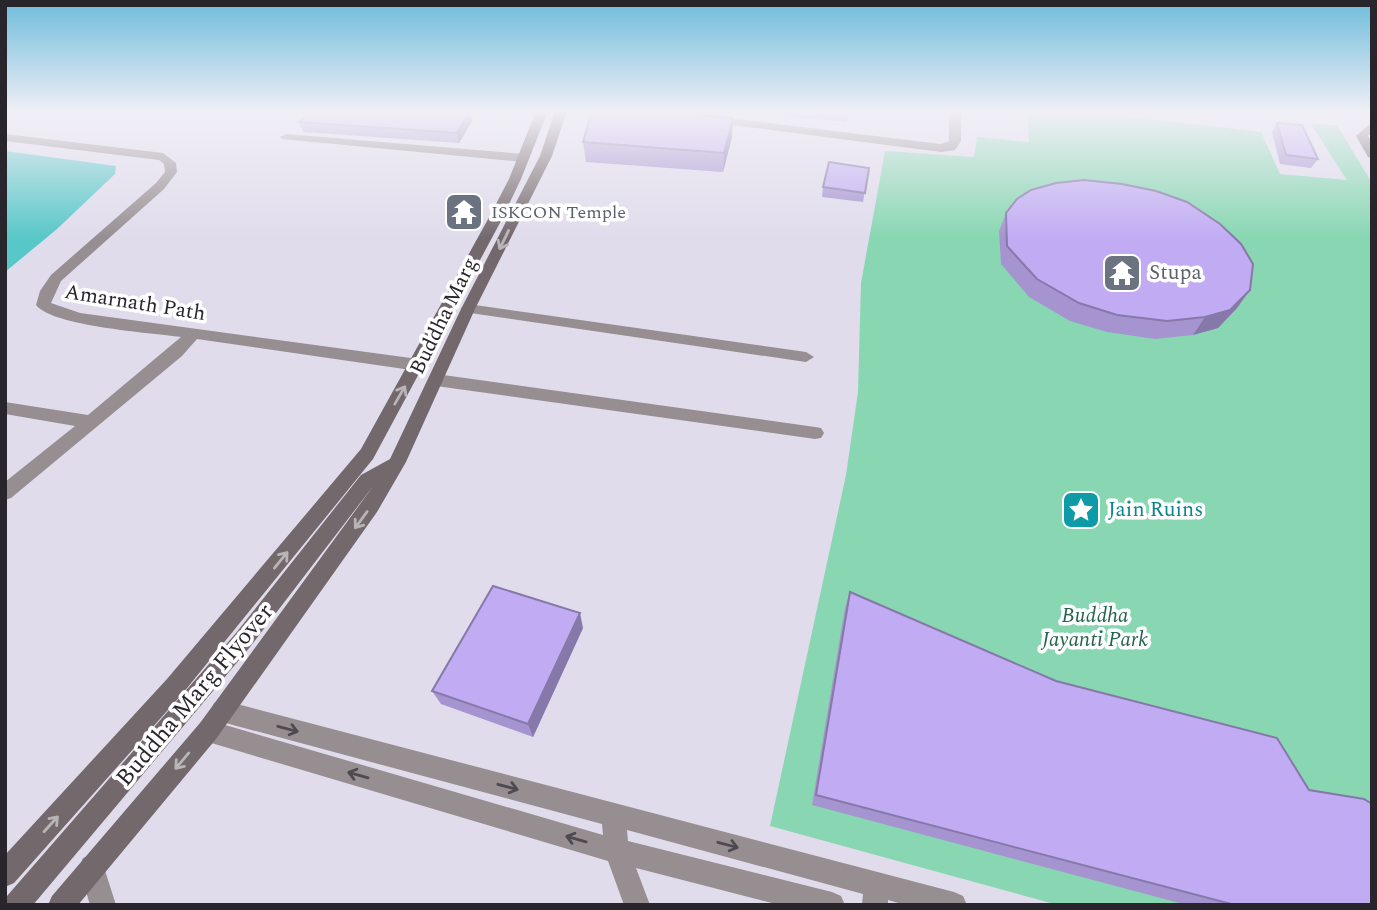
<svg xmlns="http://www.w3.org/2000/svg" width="1377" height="910" font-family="Spectral,serif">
	<rect width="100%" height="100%" fill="#e0dcec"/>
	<path fill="#88d7b2" d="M1028,111H1078L1261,132L1280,174L1347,180L1311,124L1337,125L1372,183V905H1058L770,826L846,475L858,392L861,283L885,151L974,157L977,137L1029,142Z"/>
	<path fill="#58c7c8" d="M5,151L116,166L115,174L57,229L5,272Z"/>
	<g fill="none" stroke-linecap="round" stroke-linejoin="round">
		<g fill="#968e91" fill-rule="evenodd">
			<path d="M949,111H961V141L955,150L941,152L710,122L704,119L710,116L941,144L949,141Z"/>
			<path d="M5,134L163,153L176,163L177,172L164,189L61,281L51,303L80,313L418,359L426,365L418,371L197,339L182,356L11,498L5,500V482L75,426L5,414V402L88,415L181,337C151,333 52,326 36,305L40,291L51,275L156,183L165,172L164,164L159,160L5,141Z"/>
			<path d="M286,134L524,154L530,158L524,162L282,139L280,137Z"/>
			<path d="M468,304L806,352L814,357L806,362L463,312L461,309L463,306Z"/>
			<path d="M436,374L815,427L821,428L824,433L821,438L815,439L436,386L428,380Z"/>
			<path d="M222,700L954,892L963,896L967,905H905L888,900V905H862L863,894L627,830L628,841L832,892L841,896L845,905H780L636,868L650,905H624L608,861L208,742L200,739L197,731L200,723L208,720L603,835L602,824L222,722L214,719L211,711L214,703Z"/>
			<path d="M92,854L101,858L116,905H90L79,867L83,858Z"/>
		</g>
		<g fill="#73686b" fill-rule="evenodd">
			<path d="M536,111H548L521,179L501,221L373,459L183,693L14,883L5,887V855L167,679L361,449L487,221L509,179Z"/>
			<path d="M555,111H567L552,156L475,309L406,462L377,512L216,739L78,905H48L52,896L200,723L374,485L250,647L33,905H5L7,896L236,633L361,475L390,459L461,309L540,156Z"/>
			<path d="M1372,122V132L1368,136L1372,143V158L1368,157L1356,136Z"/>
		</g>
	</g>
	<g fill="#a694d1">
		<path d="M470,111L472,121L459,143L303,132L299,122Z"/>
		<path d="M785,111H849L847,122L784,116Z"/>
		<path d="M733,118L732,137L723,172L586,162L583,142Z"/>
		<path d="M1277,123L1318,159L1311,168L1280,164L1272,132Z"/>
		<path d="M869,168L863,202L822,197L823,187Z"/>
		<path d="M1006,213L1237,308L1218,328L1193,335L1155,339L1107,332L1070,321L1029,297L1001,264L999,231Z"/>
		<path d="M850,592L1309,790L1372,905H1187L812,805L845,608Z"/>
		<path d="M583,628L533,737L441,704L432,691Z"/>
	</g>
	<g fill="#8778aa">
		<path d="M470,111L472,121L459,143L457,133Z"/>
		<path d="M733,118L732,137L723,172L724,153Z"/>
		<path d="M1250,290L1237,308L1218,328L1193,335L1205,317Z"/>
		<path d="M580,613L583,628L533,737L528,724Z"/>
	</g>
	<g fill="#c1acf3" stroke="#8778aa" stroke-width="2">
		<path d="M312,111H470L457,133L299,122Z"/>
		<path d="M592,111H649L733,118L724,153L583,142Z"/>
		<path d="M1277,123L1302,125L1318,159L1286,155Z"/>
		<path d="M829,162L869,168L865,193L823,187Z"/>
		<path d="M1084,180L1122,184L1156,191L1187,202L1220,224L1241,244L1253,264L1250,290L1230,310L1205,317L1167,321L1117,315L1079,303L1037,279L1007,246L1006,213L1017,199L1031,190L1056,183Z"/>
		<path d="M493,586L580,613L528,724L432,691Z"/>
		<path d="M850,592L1056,681L1277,738L1309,790L1364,799L1372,804V905H1235L816,795Z"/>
	</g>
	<defs><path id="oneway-shaft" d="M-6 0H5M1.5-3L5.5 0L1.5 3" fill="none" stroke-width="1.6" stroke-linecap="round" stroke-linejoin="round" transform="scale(1.75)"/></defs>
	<g stroke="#b9b4b5">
		<use href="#oneway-shaft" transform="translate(504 240) rotate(116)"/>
		<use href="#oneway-shaft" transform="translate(400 395) rotate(-60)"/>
		<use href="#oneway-shaft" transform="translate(361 520) rotate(126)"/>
		<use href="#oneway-shaft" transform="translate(281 560) rotate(-51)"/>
		<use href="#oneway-shaft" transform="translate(182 761) rotate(130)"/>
		<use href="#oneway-shaft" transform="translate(51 824) rotate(-48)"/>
	</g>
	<g stroke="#4e4a4f">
		<use href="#oneway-shaft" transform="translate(288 729) rotate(15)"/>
		<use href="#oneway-shaft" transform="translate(358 775) rotate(-164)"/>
		<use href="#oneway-shaft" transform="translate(508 787) rotate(15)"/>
		<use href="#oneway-shaft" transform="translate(576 839) rotate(-164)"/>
		<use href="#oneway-shaft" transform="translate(728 845) rotate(15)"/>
	</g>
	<linearGradient id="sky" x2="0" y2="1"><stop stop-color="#6ebcdb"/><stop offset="0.47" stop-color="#f1eff6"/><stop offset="1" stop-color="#f1eff6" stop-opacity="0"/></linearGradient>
	<rect width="1377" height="238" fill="url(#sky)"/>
	<defs>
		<symbol id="temple-square" viewBox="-11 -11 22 22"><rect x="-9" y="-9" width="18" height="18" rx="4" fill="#6b7280" stroke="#fff"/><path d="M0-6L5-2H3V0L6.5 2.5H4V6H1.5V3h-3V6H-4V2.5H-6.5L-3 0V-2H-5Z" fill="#fff"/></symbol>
		<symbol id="sight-square" viewBox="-11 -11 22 22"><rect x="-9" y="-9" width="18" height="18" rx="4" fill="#0f9aa8" stroke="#fff"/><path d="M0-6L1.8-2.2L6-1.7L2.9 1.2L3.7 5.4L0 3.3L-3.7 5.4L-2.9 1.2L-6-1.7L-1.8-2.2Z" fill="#fff"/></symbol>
	</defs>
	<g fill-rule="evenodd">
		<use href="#temple-square" x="442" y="190" width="44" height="44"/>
		<use href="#temple-square" x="1100" y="251" width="44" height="44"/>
		<use href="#sight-square" x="1059" y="488" width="44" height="44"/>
	</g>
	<g text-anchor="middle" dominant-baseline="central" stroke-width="7" stroke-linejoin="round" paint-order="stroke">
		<g font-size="18" fill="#5b616d" stroke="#fff" text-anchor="start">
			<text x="491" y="212">ISKCON Temple</text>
		</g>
		<g font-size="21" fill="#5b616d" stroke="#fff" text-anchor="start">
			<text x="1149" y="273">Stupa</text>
		</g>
		<g font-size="21" fill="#28262c" stroke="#fff">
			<text transform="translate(135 303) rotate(9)">Amarnath Path</text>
			<text transform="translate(444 316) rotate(-64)">Buddha Marg</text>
		</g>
		<g font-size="21" fill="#0d838f" stroke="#fff" text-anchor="start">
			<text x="1108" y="510">Jain Ruins</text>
		</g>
		<g font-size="21" font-style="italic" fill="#24644b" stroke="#fff">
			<text x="1095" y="616">Buddha<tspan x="1095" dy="24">Jayanti Park</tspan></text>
		</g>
		<g font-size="24" fill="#28262c" stroke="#fff">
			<text transform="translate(195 695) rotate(-50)">Buddha Marg Flyover</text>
		</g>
	</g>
	<rect width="1377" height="910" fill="none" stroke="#28262c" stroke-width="14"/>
</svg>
